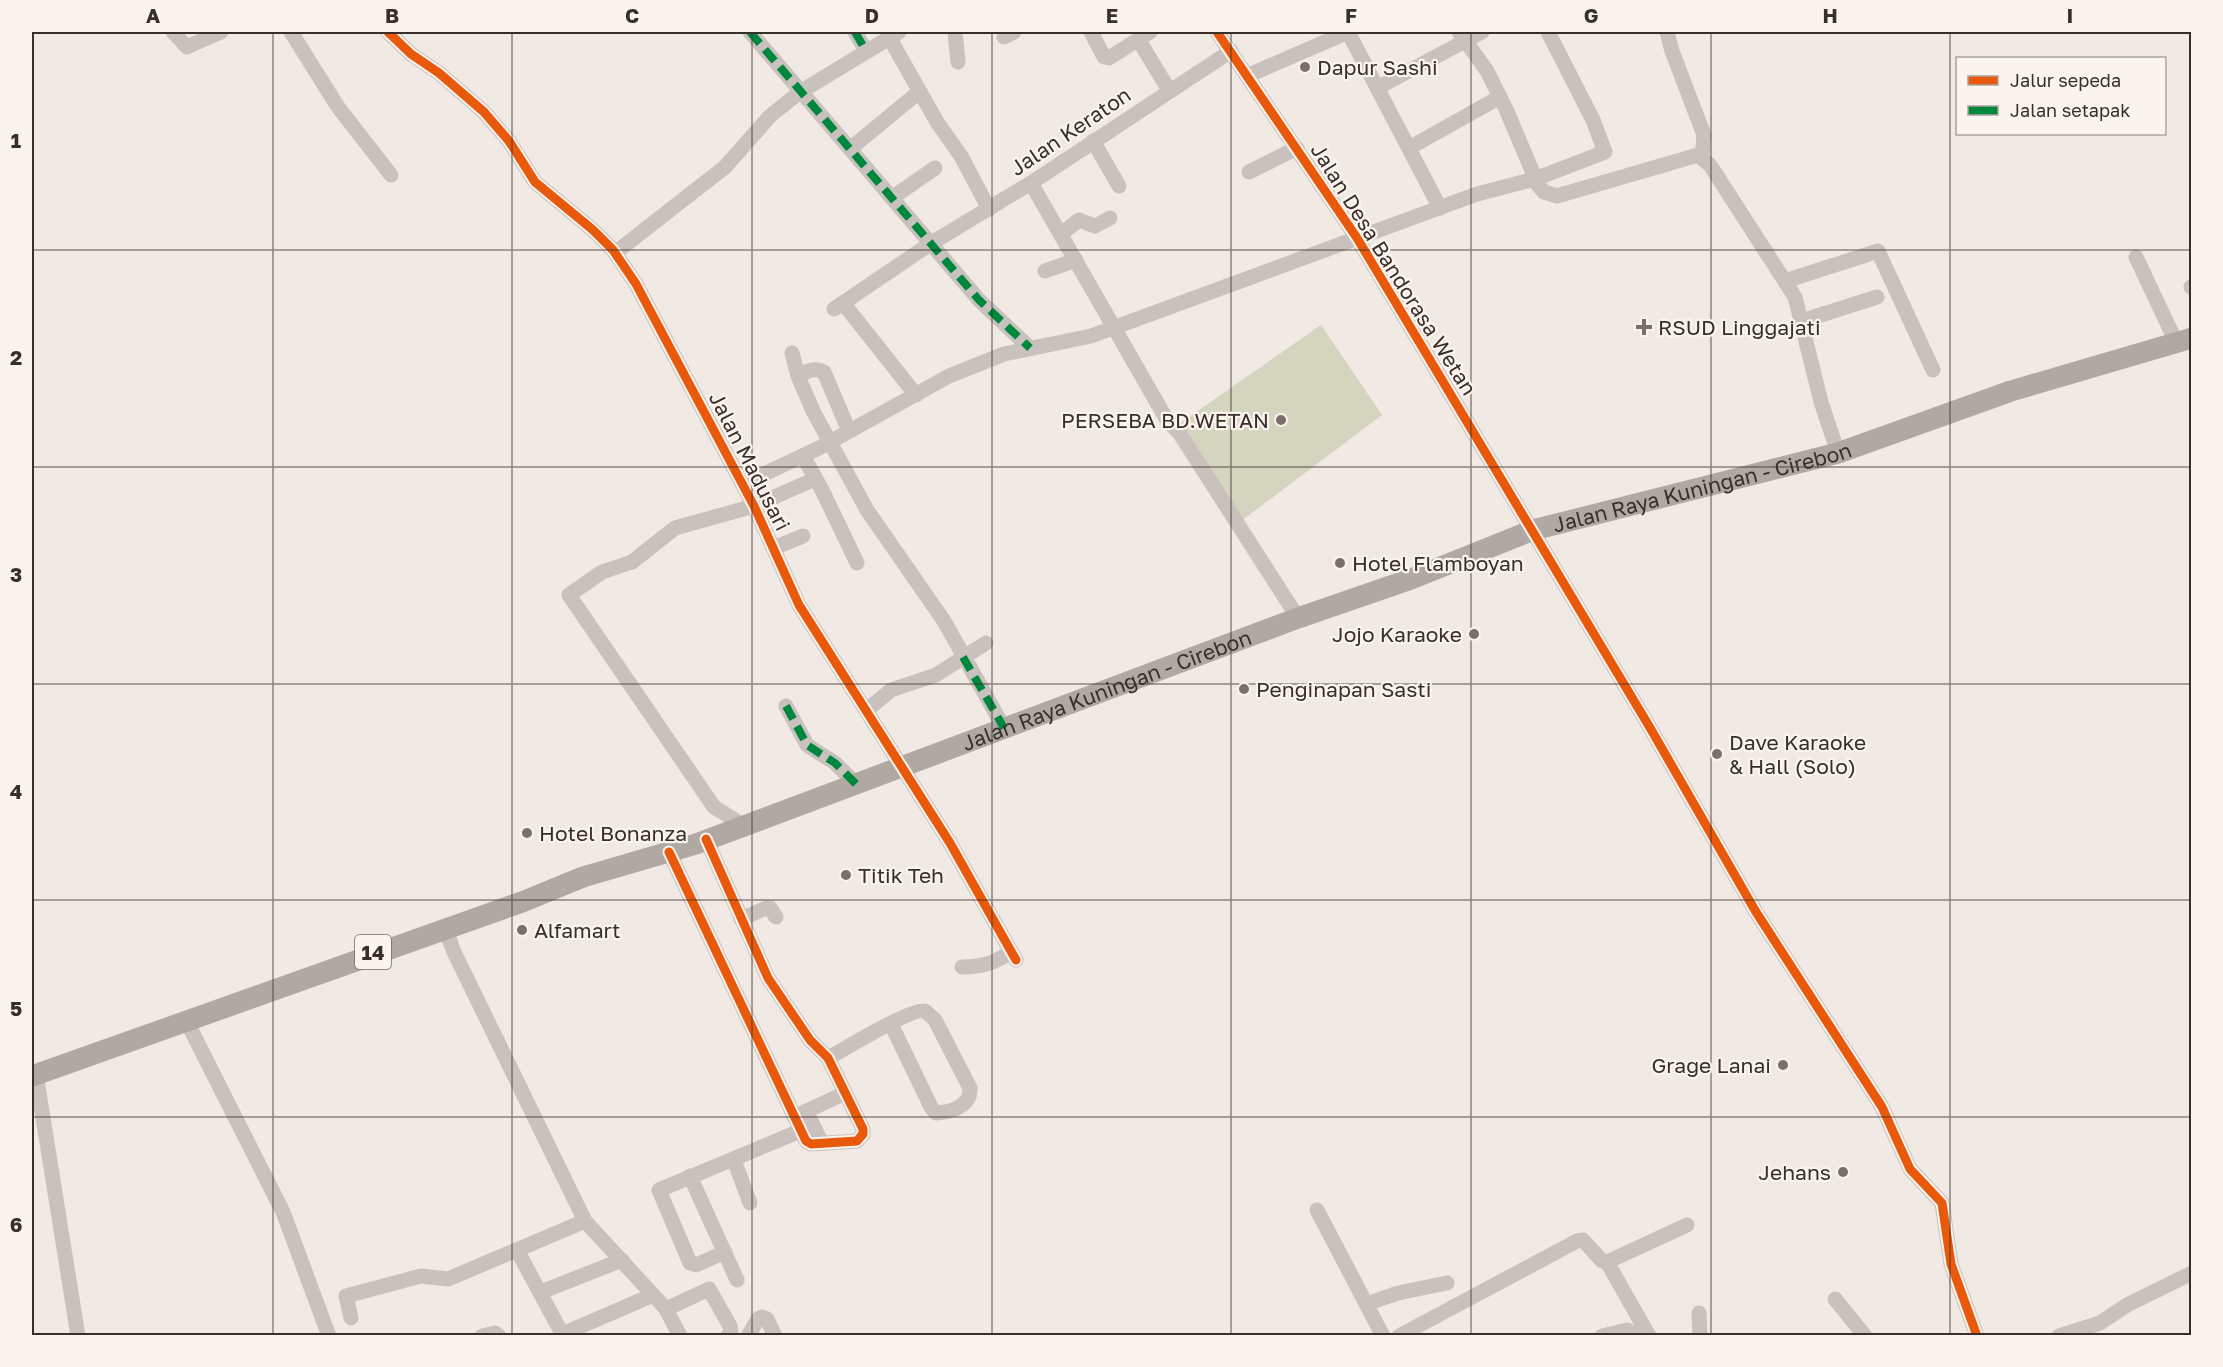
<svg xmlns="http://www.w3.org/2000/svg" width="2223" height="1367" font-family="'Golos Text',sans-serif">
	<rect width="100%" height="100%" fill="#f0e9e4"/>
	<path fill="#d3d5be" d="M1321,325L1382,415L1241,521L1179,424Z"/>
	<g fill="none" stroke-linecap="round" stroke-linejoin="round">
		<g stroke="#c9c1bd" stroke-width="15">
			<path d="M173,32L187,47L221,32"/>
			<path d="M291,32L338,107L391,175"/>
			<path d="M388,32L411,54L439,73L484,112L509,141L535,182L593,230L613,250L636,284L754,506L799,605L950,843L1016,960"/>
			<path d="M750,32L979,300L1030,348"/>
			<path d="M855,32L866,51"/>
			<path d="M955,32L958,62"/>
			<path d="M1091,32L1104,57L1109,58L1150,32"/>
			<path d="M1217,32L1357,238L1649,726L1756,912L1882,1107L1910,1169L1942,1203L1951,1264L1977,1336"/>
			<path d="M1459,32L1487,71L1506,109L1538,185L1544,192L1557,196L1698,155L1710,165L1795,297L1821,402L1838,453"/>
			<path d="M1667,32L1672,51L1704,135L1702,157"/>
			<path d="M889,37L937,122L961,156L989,209"/>
			<path d="M1004,37L1014,32"/>
			<path d="M1138,39L1169,90"/>
			<path d="M1249,75L1348,32L1440,208"/>
			<path d="M1377,88L1482,32"/>
			<path d="M1093,141L1119,186"/>
			<path d="M851,148L919,92"/>
			<path d="M1409,148L1500,97"/>
			<path d="M1249,172L1297,148"/>
			<path d="M1031,183L1167,420L1180,434L1298,618"/>
			<path d="M893,197L935,168"/>
			<path d="M1061,234L1079,220L1095,226L1110,218"/>
			<path d="M615,253L725,167L770,116L800,92L899,32"/>
			<path d="M2136,257L2176,342"/>
			<path d="M1045,271L1076,260"/>
			<path d="M1785,281L1878,251L1933,370"/>
			<path d="M2191,287H2192"/>
			<path d="M843,303L916,395"/>
			<path d="M834,309L930,244L1031,183L1231,51"/>
			<path d="M1802,321L1877,297"/>
			<path d="M792,353L798,376"/>
			<path d="M849,431L824,372C815,367 807,371 798,376L813,411L867,510L944,621L1004,728"/>
			<path d="M803,456L822,490L857,563"/>
			<path d="M743,484L819,448L949,376L1004,354L1091,336L1477,194L1535,179L1605,152L1593,120L1548,32"/>
			<path d="M774,548L803,536"/>
			<path d="M786,706L807,745L835,763L856,784"/>
			<path d="M867,710L891,690L936,675L986,643"/>
			<path d="M743,825L714,807L569,595L602,572L632,562L675,528L754,506L815,479"/>
			<path d="M669,852L806,1141L811,1144L857,1141L863,1134V1129L828,1058L810,1040L768,978L706,839"/>
			<path d="M741,919L766,908H770L776,917"/>
			<path d="M445,928L454,952L585,1221L666,1309L680,1336"/>
			<path d="M962,967C982,967 994,963 1011,952"/>
			<path d="M187,1022L283,1212L329,1336"/>
			<path d="M828,1058C843,1050 913,1007 925,1011L935,1020L970,1088C971,1106 952,1112 936,1113L931,1107L891,1024"/>
			<path d="M36,1074L78,1336"/>
			<path d="M806,1111L822,1143"/>
			<path d="M794,1117L845,1093"/>
			<path d="M734,1160L750,1203"/>
			<path d="M690,1176L737,1280"/>
			<path d="M1317,1210L1383,1336"/>
			<path d="M517,1250L559,1328L565,1333L653,1295"/>
			<path d="M725,1252L696,1265L690,1263L659,1190L800,1131"/>
			<path d="M1607,1262L1649,1336"/>
			<path d="M541,1292L622,1260"/>
			<path d="M1835,1299L1865,1336"/>
			<path d="M1366,1304L1398,1293L1447,1283"/>
			<path d="M666,1309L709,1289L730,1326L731,1332L728,1336"/>
			<path d="M1699,1313L1700,1336"/>
			<path d="M351,1318L346,1296L421,1276L448,1279L585,1221"/>
			<path d="M482,1336L495,1333L499,1336"/>
			<path d="M748,1336L758,1319L762,1317L767,1319L775,1336"/>
			<path d="M1399,1336L1577,1241L1583,1240L1602,1261L1607,1262L1687,1225"/>
			<path d="M1602,1336L1627,1330L1637,1336"/>
			<path d="M2059,1336L2100,1323L2127,1305L2192,1273"/>
		</g>
		<path stroke="#afa8a3" stroke-width="21" id="s1" d="M32,1076L522,902L583,877L696,844L1298,618L1411,579L1533,530L1838,453L2011,391L2192,338"/>
		<g stroke="#00873e" stroke-width="8" stroke-dasharray="15 8" stroke-linecap="butt">
			<path d="M750,32L979,300L1030,348"/>
			<path d="M855,32L866,51"/>
			<path d="M963,657L1004,728"/>
			<path d="M786,706L807,745L835,763L856,784"/>
		</g>
		<defs>
			<g id="cycleway">
				<path d="M388,32L411,54L439,73L484,112L509,141L535,182L593,230L613,250L636,284L754,506L799,605L950,843L1016,960"/>
				<path d="M1217,32L1357,238L1649,726L1756,912L1882,1107L1910,1169L1942,1203L1951,1264L1977,1336"/>
				<path d="M669,852L806,1141L811,1144L857,1141L863,1134V1129L828,1058L810,1040L768,978L706,839"/>
			</g>
		</defs>
		<use href="#cycleway" stroke="#fbf3ed" stroke-width="13"/>
		<use href="#cycleway" stroke="#e8590c" stroke-width="9"/>
	</g>
	<path fill="none" stroke="#3a2e2a" stroke-width="1.5" stroke-opacity="0.55" d="M273,32V1336M512,32V1336M752,32V1336M992,32V1336M1231,32V1336M1471,32V1336M1711,32V1336M1950,32V1336M32,250H2192M32,467H2192M32,684H2192M32,900H2192M32,1117H2192"/>
	<g fill="#7a6f6b" stroke="#fbf3ed" stroke-width="2">
		<circle cx="1305" cy="67" r="6"/>
		<path d="M1641 318h6v6h6v6h-6v6h-6v-6h-6v-6h6z"/>
		<circle cx="1281" cy="420" r="6"/>
		<circle cx="1340" cy="563" r="6"/>
		<circle cx="1474" cy="634" r="6"/>
		<circle cx="1244" cy="689" r="6"/>
		<circle cx="1717" cy="754" r="6"/>
		<circle cx="527" cy="833" r="6"/>
		<circle cx="846" cy="875" r="6"/>
		<circle cx="522" cy="930" r="6"/>
		<circle cx="1783" cy="1065" r="6"/>
		<circle cx="1843" cy="1172" r="6"/>
	</g>
	<g text-anchor="middle" dominant-baseline="central" stroke-width="4.5" stroke-linejoin="round" paint-order="stroke">
		<rect fill="#fbf3ed" stroke="#746964" stroke-width="1.5" x="355" y="935" width="36" height="34" rx="4.5"/>
		<g font-size="20" font-weight="bold" fill="#3a2e2a">
			<text x="373" y="952">14</text>
		</g>
		<g font-size="21" fill="#3a2e2a" stroke="#fbf3ed" text-anchor="start">
			<text x="1317" y="67">Dapur Sashi</text>
			<text x="1658" y="327">RSUD Linggajati</text>
			<text x="1269" y="420" text-anchor="end">PERSEBA BD.WETAN</text>
			<text x="1352" y="563">Hotel Flamboyan</text>
			<text x="1462" y="634" text-anchor="end">Jojo Karaoke</text>
			<text x="1256" y="689">Penginapan Sasti</text>
			<text x="1729" y="742">Dave Karaoke<tspan x="1729" dy="24">&amp; Hall (Solo)</tspan></text>
			<text x="539" y="833">Hotel Bonanza</text>
			<text x="858" y="875">Titik Teh</text>
			<text x="534" y="930">Alfamart</text>
			<text x="1771" y="1065" text-anchor="end">Grage Lanai</text>
			<text x="1831" y="1172" text-anchor="end">Jehans</text>
		</g>
		<g font-size="21" fill="#3a2e2a" stroke="#fbf3ed">
			<text transform="translate(1070 131) rotate(-34)">Jalan Keraton</text>
			<text transform="translate(1394 269) rotate(58)">Jalan Desa Bandorasa Wetan</text>
			<text transform="translate(750 461) rotate(63)">Jalan Madusari</text>
			<text stroke="none"><textPath href="#s1" startOffset="1772">Jalan Raya Kuningan - Cirebon</textPath></text>
			<text stroke="none"><textPath href="#s1" startOffset="1142">Jalan Raya Kuningan - Cirebon</textPath></text>
		</g>
	</g>
	<rect width="2223" height="1367" fill="none" stroke="#fbf3ed" stroke-width="66"/>
	<rect x="1956" y="57" width="210" height="78" fill="#fbf3ed" stroke="#aea49f" stroke-width="1.5"/>
	<rect x="1968" y="76" width="30" height="9" fill="#e8590c" stroke="#aea49f" stroke-width="1.5"/>
	<text x="2010" y="87" font-size="18" fill="#3a2e2a">Jalur sepeda</text>
	<rect x="1968" y="106" width="30" height="9" fill="#00873e" stroke="#aea49f" stroke-width="1.5"/>
	<text x="2010" y="117" font-size="18" fill="#3a2e2a">Jalan setapak</text>
	<rect x="33" y="33" width="2157" height="1301" fill="none" stroke="#3a2e2a" stroke-width="2"/>
	<g font-size="20" text-anchor="middle" font-weight="bold" fill="#3a2e2a">
		<text x="153" y="23">A</text>
		<text x="392" y="23">B</text>
		<text x="632" y="23">C</text>
		<text x="872" y="23">D</text>
		<text x="1112" y="23">E</text>
		<text x="1351" y="23">F</text>
		<text x="1591" y="23">G</text>
		<text x="1830" y="23">H</text>
		<text x="2070" y="23">I</text>
		<text x="16" y="148">1</text>
		<text x="16" y="365">2</text>
		<text x="16" y="582">3</text>
		<text x="16" y="799">4</text>
		<text x="16" y="1016">5</text>
		<text x="16" y="1232">6</text>
	</g>
</svg>
